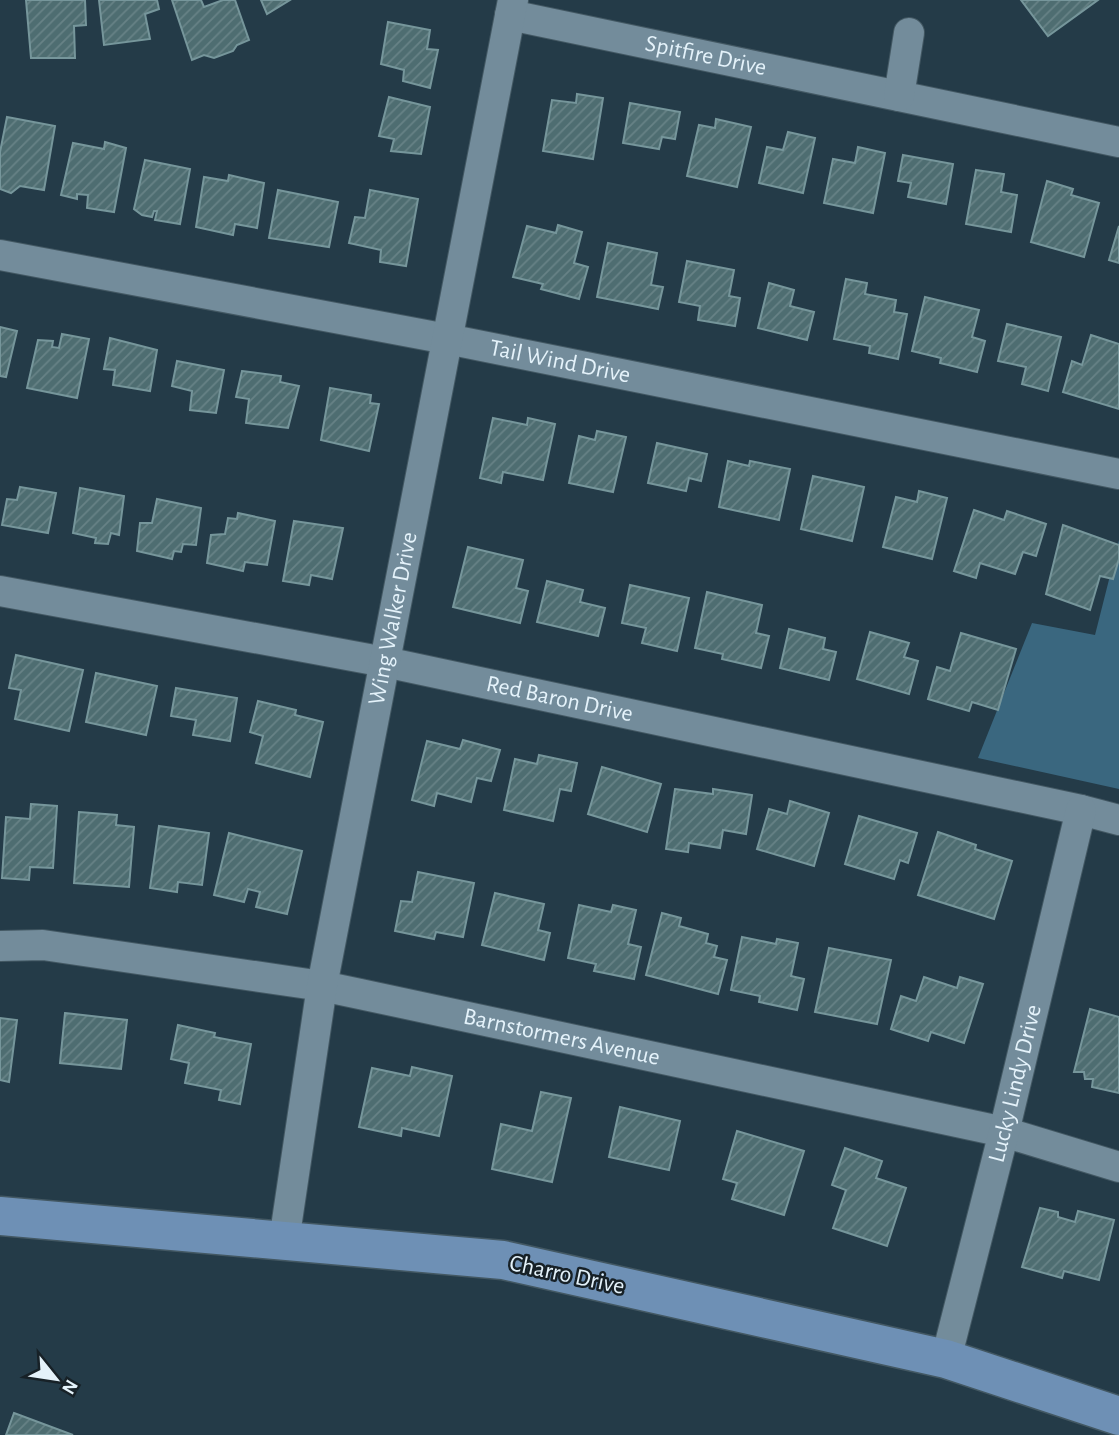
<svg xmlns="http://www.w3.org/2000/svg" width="1119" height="1435" font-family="'Alegreya Sans',sans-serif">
	<defs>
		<pattern id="building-hatch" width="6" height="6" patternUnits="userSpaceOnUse" patternTransform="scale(1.75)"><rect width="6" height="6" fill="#4e6d71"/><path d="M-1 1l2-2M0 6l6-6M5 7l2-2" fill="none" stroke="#678286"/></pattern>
	</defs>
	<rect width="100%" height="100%" fill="#243b48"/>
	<path fill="#3a677f" d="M1119,540V789L978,758L1032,623L1095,635Z"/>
	<g fill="url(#building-hatch)" stroke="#76969b" stroke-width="2">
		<path d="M26,0H85L86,25L74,26L75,58H31Z"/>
		<path d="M99,0H157L159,9L145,14L150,39L104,45Z"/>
		<path d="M172,0H201L204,7L223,0H235L249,40L237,45L233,51L214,58L204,55L192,60Z"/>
		<path d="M261,0H290L267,14Z"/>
		<path d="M1021,0H1098L1048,36Z"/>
		<path d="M388,22L430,30L427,49L438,50L430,88L403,81L404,70L381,64Z"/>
		<path d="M577,94L603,98L593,159L543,151L552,100L576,103Z"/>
		<path d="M389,97L430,107L421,154L391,151L394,139L379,136Z"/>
		<path d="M630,103L680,112L675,139L662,137L659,149L623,143Z"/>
		<path d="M7,117L55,126L44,190L20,186L11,193L0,189V152Z"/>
		<path d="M716,119L751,127L737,187L687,176L699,125L715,128Z"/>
		<path d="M788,132L815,138L803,193L759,183L767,147L783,150Z"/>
		<path d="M105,142L126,148L114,212L87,208L88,195L77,194V199L61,195L73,143L104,149Z"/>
		<path d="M858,147L885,153L873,213L824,203L833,159L855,163Z"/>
		<path d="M903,155L953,164L946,204L908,197L911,183L898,181Z"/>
		<path d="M145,160L190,169L180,224L155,220L157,211H154L152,217L142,215L134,209Z"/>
		<path d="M976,170L1004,174L1001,192L1017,195L1011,232L966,224Z"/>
		<path d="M229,175L264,183L257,228L235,224L233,235L196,227L204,177L228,181Z"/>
		<path d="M1047,181L1073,189L1071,195L1099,203L1084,257L1031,242Z"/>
		<path d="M278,190L338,202L329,247L269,238Z"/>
		<path d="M370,190L418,199L406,266L380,262L381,250L349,243L355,217L365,218Z"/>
		<path d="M558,225L582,232L574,263L588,267L579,299L541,289L543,284L513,277L527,226L556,233Z"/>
		<path d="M1119,226V263L1109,260Z"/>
		<path d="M608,243L657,253L651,285L663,287L658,309L597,297Z"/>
		<path d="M687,261L734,270L729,296L740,298L735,326L698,320L700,306L679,302Z"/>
		<path d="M846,279L867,283L865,294L896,300L894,312L907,314L898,359L869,353L870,346L834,339Z"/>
		<path d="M769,283L794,290L790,306L814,312L807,340L758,328Z"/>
		<path d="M925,297L979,310L972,337L985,341L977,372L940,363L941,358L912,351Z"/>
		<path d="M1007,324L1061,337L1048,391L1022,384L1026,367L998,361Z"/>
		<path d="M0,327L17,331L6,377L0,376Z"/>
		<path d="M62,334L89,339L77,398L27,388L38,340L53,341L52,347L59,348Z"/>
		<path d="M1091,335L1119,344V409L1063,392L1072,361L1082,365Z"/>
		<path d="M110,338L157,350L150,391L113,385L115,370L104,369Z"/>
		<path d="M177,361L224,370L216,413L190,410L192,391L172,386Z"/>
		<path d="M242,371L281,376L280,382L299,386L288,428L246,423L249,399L236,397Z"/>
		<path d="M330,388L371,395L370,403L379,404L369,451L321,440Z"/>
		<path d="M493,418L527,425L528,418L555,424L543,480L503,472L501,483L480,478Z"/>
		<path d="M597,431L626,437L613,492L569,483L579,436L595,440Z"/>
		<path d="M657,443L707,454L701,481L689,478L686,491L648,483Z"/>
		<path d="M728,461L749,466L750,461L790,469L779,520L719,507Z"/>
		<path d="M813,476L864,487L852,541L801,529Z"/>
		<path d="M20,487L56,493L48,533L2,525L7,499L17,500Z"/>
		<path d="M80,488L124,496L119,535L111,533L108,544L95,543L96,538L73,533Z"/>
		<path d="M919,491L947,498L932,559L883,547L896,497L917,502Z"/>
		<path d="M157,499L201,508L196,545L183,544L181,552L174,551L172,559L137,551L140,523H152Z"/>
		<path d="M974,510L1004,520L1007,511L1046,524L1036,556L1023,552L1015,574L980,563L976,578L954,571Z"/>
		<path d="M238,513L275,521L267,565L245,562L243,571L207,563L211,535L225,534L228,518L237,519Z"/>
		<path d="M294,521L343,528L332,579L311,575L309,585L283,581Z"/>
		<path d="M1063,525L1119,545V559L1113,579L1100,576L1090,610L1046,594Z"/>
		<path d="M468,547L523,560L516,588L528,591L520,623L453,607Z"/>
		<path d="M547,581L583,590L580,602L605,608L598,636L537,622Z"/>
		<path d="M630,585L689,598L677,651L642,643L646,628L622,623Z"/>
		<path d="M707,592L762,605L756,633L769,636L761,668L722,659L723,654L695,648Z"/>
		<path d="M789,629L825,638L823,649L836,652L829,680L780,668Z"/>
		<path d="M870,632L909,643L904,657L918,661L909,694L857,679Z"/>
		<path d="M961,633L1016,649L998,710L972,702L969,711L928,699L937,667L950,671Z"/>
		<path d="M16,655L83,670L69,731L15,719L21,690L9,688Z"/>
		<path d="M96,673L157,686L146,735L86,722Z"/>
		<path d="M176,688L237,698L230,741L193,735L196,720L171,716Z"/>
		<path d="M258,701L296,710L295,715L323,722L310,777L256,763L263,736L250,732Z"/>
		<path d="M463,740L500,750L491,781L477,778L471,802L437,793L434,806L412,800L427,741L460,749Z"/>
		<path d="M539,755L577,763L571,791L560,789L553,821L504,810L515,759L537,764Z"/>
		<path d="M602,767L661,784L647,832L588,814Z"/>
		<path d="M675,789L713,794V789L752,795L746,834L723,830L720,848L689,843L688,852L666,849Z"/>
		<path d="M790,801L829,813L814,866L757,849L769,809L787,814Z"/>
		<path d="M31,804L57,806L53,868L30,867L29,880L2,878L6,817L30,819Z"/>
		<path d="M79,812L117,815L116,825L134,827L129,887L74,883Z"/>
		<path d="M859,816L917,833L908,863L900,860L894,879L845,864Z"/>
		<path d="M159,826L209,833L202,885L178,882L177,892L150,888Z"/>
		<path d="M938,832L976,845L975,849L1012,861L994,919L918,895Z"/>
		<path d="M229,833L302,851L287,914L256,907L260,892L248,889L244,902L214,895Z"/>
		<path d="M418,872L474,883L463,937L436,932L434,939L395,931L401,901L412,902Z"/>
		<path d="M495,893L544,904L538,930L550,933L544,960L482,945Z"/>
		<path d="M579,905L611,912L613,905L636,910L628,944L641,947L634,979L594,971L596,964L568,958Z"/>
		<path d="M662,913L681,918L679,926L708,934L706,943L717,946L714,957L727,960L718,994L646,975Z"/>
		<path d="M742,937L776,944L777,939L798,943L791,976L804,979L797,1010L759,1002L760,996L731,990Z"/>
		<path d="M829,948L891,960L877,1024L815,1012Z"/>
		<path d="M924,977L957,988L960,977L983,984L964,1043L931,1032L928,1041L891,1029L901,996L916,1001Z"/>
		<path d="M1090,1009L1119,1017V1093L1092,1087L1093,1079H1085L1084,1072H1074Z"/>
		<path d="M65,1013L127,1020L121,1069L60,1063Z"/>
		<path d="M0,1018L17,1020L9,1082L0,1080Z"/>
		<path d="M178,1025L215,1033L214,1037L251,1044L240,1104L219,1100L221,1090L185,1083L189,1063L171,1059Z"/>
		<path d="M412,1067L452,1076L439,1136L402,1128L401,1136L359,1127L372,1068L410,1076Z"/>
		<path d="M541,1092L571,1098L552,1182L492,1169L501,1124L532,1131Z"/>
		<path d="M620,1107L680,1121L669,1170L609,1157Z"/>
		<path d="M737,1131L804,1151L784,1215L732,1199L737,1183L723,1179Z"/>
		<path d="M845,1148L882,1161L876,1178L906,1188L887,1246L833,1228L846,1190L832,1185Z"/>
		<path d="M1040,1208L1058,1212V1217L1075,1222L1078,1211L1114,1220L1099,1280L1064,1271L1062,1278L1022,1267Z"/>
		<path d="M14,1413L73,1435H6Z"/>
	</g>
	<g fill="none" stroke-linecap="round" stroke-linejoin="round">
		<defs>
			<g id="street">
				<path id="s1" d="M510,15L1119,142"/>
				<path d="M899,96L909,33"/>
				<path id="s2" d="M0,255L447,339L1119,474"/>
				<path id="s3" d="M0,591L385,662L1081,810L1119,820"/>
				<path id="s4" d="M0,946L43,945L322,986L360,994L1004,1132L1119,1167"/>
				<path id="s5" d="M284,1241L322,986L513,0"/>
				<path id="s6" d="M946,1359L1004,1132L1081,810"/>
			</g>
			<path id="secondary" d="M0,1216L503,1260L946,1359L1119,1416"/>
		</defs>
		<use href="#street" stroke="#435863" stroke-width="32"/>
		<use href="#secondary" stroke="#435863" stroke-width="41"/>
		<use href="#street" stroke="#738c9b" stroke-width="30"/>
		<use href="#secondary" stroke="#6e90b5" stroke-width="38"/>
	</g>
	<g text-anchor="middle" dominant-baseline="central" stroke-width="5" stroke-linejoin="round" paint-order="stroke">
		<g font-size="24" fill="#e4f2fa" stroke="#172127">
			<text stroke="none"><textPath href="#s1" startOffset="200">Spitfire Drive</textPath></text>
			<text stroke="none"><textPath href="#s2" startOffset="570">Tail Wind Drive</textPath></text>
			<text stroke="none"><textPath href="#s5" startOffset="632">Wing Walker Drive</textPath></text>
			<text stroke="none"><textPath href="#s3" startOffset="570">Red Baron Drive</textPath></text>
			<text stroke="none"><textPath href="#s4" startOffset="570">Barnstormers Avenue</textPath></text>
			<text stroke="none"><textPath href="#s6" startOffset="284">Lucky Lindy Drive</textPath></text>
			<text transform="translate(567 1275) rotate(12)">Charro Drive</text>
		</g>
	</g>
	<g transform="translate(56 1379) rotate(120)" stroke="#172127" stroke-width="5" paint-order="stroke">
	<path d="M0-5L12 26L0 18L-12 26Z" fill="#e4f2fa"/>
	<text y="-10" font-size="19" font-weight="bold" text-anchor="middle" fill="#e4f2fa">N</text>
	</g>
</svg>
